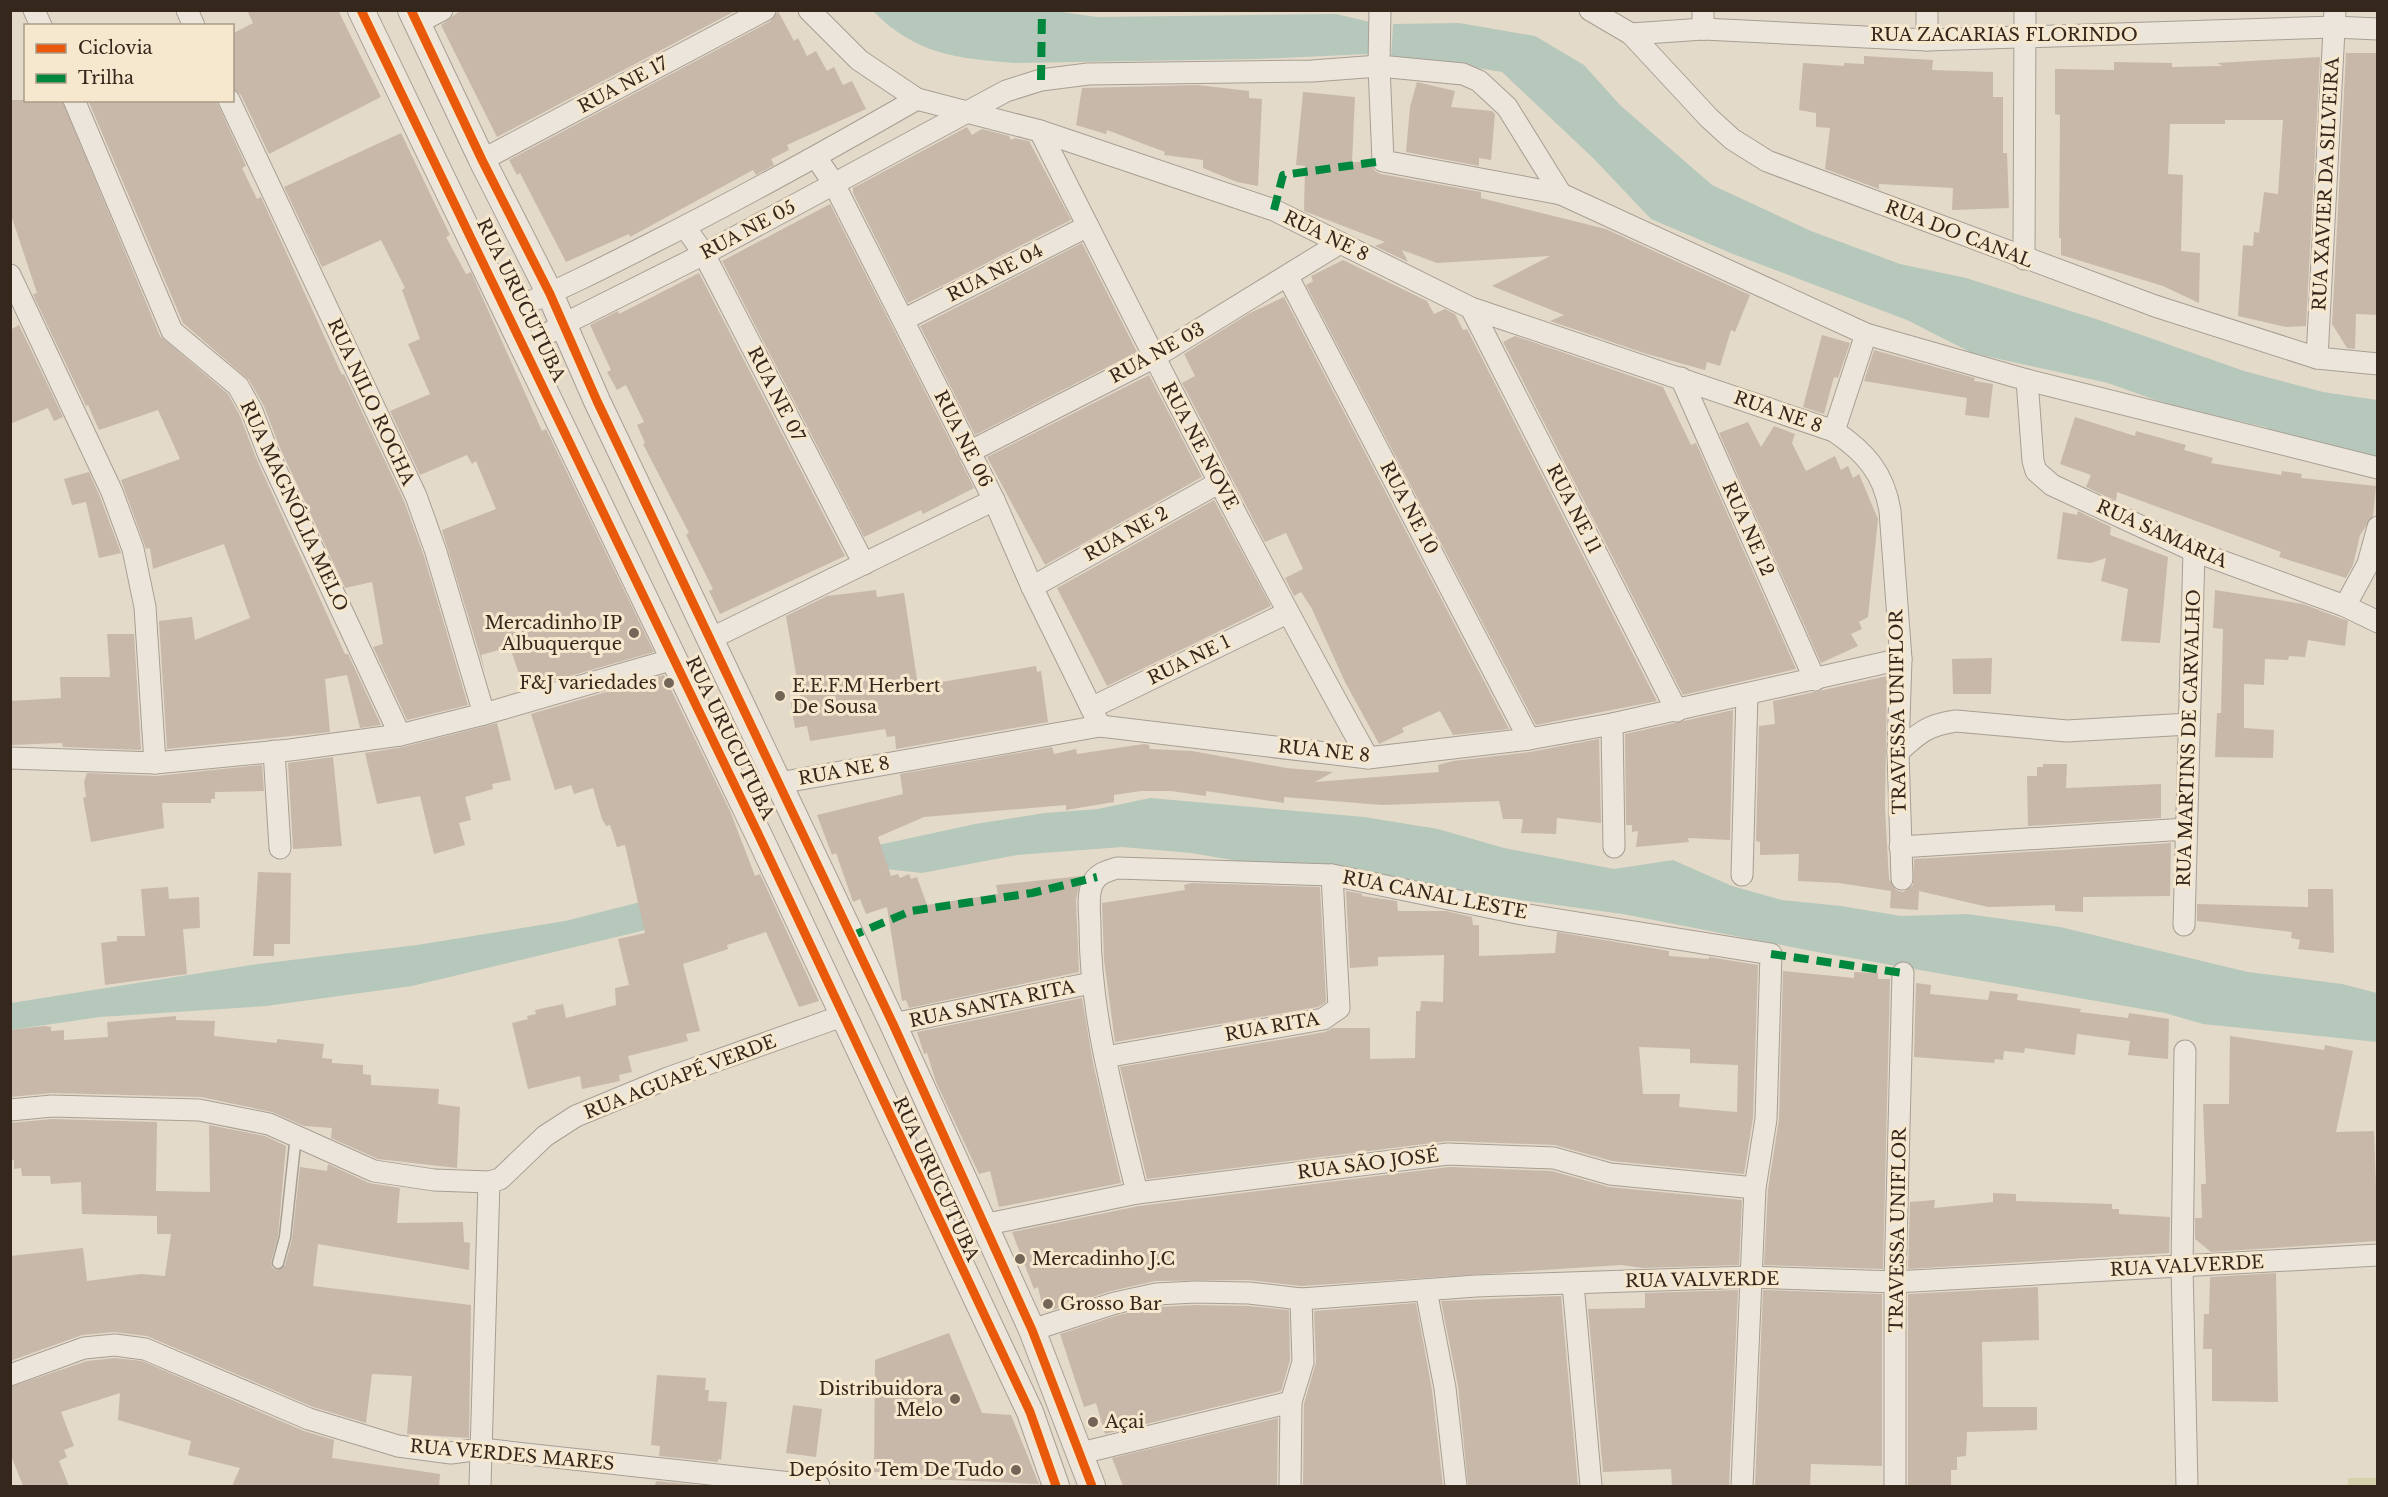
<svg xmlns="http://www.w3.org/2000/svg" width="2388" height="1497" font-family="'Libre Baskerville',serif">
	<rect width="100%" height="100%" fill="#e4dac9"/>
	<rect fill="#d5d2ab" x="2348" y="1478" width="29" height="8"/>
	<g fill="#b6c8bb">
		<path d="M1048,10L1097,17L1336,14L1370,22L1369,54L1257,59L1013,63C955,58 915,54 873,11Z"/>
		<path d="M1459,23L1535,36L1584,65L1620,105L1712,185L1811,231L1900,264L1966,278L2099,320L2244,371L2323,392L2377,400V458L2328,455L2265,427L2172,406L2108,383L1972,353L1907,320L1733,254L1651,219L1594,159L1502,72L1440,62L1391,59L1393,24Z"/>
		<path d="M1150,798L1364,817L1438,829L1504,848L1614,869L1673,860L1732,886L1782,900L1841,906L1901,916L1967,914L2060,927L2248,972L2342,984L2377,993V1042L2203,1024L2165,1013L1817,952L1623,914L1262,865L1191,853L1122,847L1017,855L922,873L885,869L869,847L975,824L1045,813L1098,809Z"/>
		<path d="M704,886L708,915L412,986L266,1006L100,1017L11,1030V1003L258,964L417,945L565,921Z"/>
	</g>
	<g fill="#c7b8aa" fill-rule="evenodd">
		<path d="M247,10H338L381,97L269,154L241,95L232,88V34L253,23Z"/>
		<path d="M461,10H737L497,137L441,25Z"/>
		<path d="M778,11L794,41L798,38L807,56L816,51L827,71L834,67L843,85L852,81L866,109L787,145L789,150L771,159L774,165L756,175L753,170L630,237L629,234L566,262L520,173L517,175L509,160L771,21Z"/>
		<path d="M2346,53H2378V315L2356,314L2355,349L2347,348L2332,324Z"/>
		<path d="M1864,56L1933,60L1932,70L1993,72V97H2003V153H2007L2009,208L1952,210L1953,188L1879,184V189L1825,169L1830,128L1816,127V113L1799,110L1803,63L1844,66V63L1864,64Z"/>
		<path d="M2320,57L2306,326L2286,327L2238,316L2243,245L2253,246L2254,232L2259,233L2264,192L2278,194L2283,120H2225V124H2170L2168,174L2183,175L2181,251L2200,253L2199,303L2163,286L2061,255V238H2059L2060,115L2055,114V69L2114,70V62L2172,63V67L2223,66L2217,63Z"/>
		<path d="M1417,82L1455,91L1451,107L1492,111L1495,114L1491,160L1479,158V166L1406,152L1410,107Z"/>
		<path d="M1198,85L1249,91V98L1262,99L1258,186L1237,182L1203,168V160L1164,155L1165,152L1107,130L1106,134L1076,125L1082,88Z"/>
		<path d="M1303,92L1355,97L1352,162H1370L1375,171L1381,174L1481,192V198L1606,229L1750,295L1735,332L1731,330L1720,366L1707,362L1705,370L1647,354L1550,321L1564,315L1492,286L1550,256L1437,263L1402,250L1408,262L1375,246L1385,242L1304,211L1305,166L1296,165Z"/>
		<path d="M10,100H62L160,336L228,394L240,416L256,458L345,654H348L381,725L360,728L347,675L325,679L330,732L167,749L159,621L192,617L195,640L250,618L224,544L153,569L150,548L146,549L121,480L180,459L158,410L99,430L88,405L86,406L35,299L33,294L37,293L10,212Z"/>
		<path d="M88,100H216L246,166L242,168L257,199L261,197L342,375L344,374L404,501L424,556L468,705L407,720L373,647L383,644L372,582L345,588L280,448L264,406L249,380L183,323Z"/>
		<path d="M967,127L972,135L982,129L1009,136L1011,140L1015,138L1029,141L1071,220L908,303L853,193V188Z"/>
		<path d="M401,133L450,235L446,237L466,274L471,272L542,431L546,429L654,652L524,689L510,647L481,655L485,672L442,530L496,509L476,461L472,464L467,455L420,475L390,411L430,394L408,344L420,339L402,290L405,288L381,240L322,267L284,187Z"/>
		<path d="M830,204L974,488L923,514L921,510L864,537L722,261Z"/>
		<path d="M1082,243L1137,352L975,435L920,326Z"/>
		<path d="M1343,260L1427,301L1434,314L1445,309L1455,314L1463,330L1467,329L1657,701L1536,725L1306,285L1313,281L1311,276Z"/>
		<path d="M699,273L845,556L720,614L709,591L713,589L686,535L689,533L643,444L645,443L637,425L644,422L626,385L617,390L607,372L611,370L590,325L618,311L619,314Z"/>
		<path d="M1284,297L1509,729L1453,735L1440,711L1402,728L1404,732L1379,744L1345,682L1312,609L1301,592L1294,596L1285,578L1303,569L1286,533L1265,542L1212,440L1182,383L1195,376L1184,354L1250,313Z"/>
		<path d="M19,325L63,417L54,421L48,408L10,424V330Z"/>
		<path d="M1822,335L1850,343L1838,378L1834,377L1824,414L1803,407Z"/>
		<path d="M1515,336L1663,387L1691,445L1696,443L1796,669L1683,695L1503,342Z"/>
		<path d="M1874,350L1975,378L1974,381L1993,384L1989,418L1965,415L1967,398L1864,381Z"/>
		<path d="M1149,375L1202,477L1045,565L987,457Z"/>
		<path d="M2075,417L2135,436L2136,431L2186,445L2184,450L2213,458L2211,463L2281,475L2282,471L2302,474L2301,478L2376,486L2373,516L2360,535L2353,565L2346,578L2279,557L2281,552L2117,492L2116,501L2086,487L2091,475L2060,464Z"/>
		<path d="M1748,422L1761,447L1774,426L1795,434L1792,443L1806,471L1835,456L1841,470L1848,466L1853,478L1859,474L1878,519L1868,617L1859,622L1862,629L1851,634L1858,646L1821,663L1719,433Z"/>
		<path d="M89,472L100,497L121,553L99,558L86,502L72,505L64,479Z"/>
		<path d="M1214,500L1271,606L1107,686L1057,588Z"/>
		<path d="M2078,511L2111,527L2110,535L2168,557L2160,643L2121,641L2128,589L2101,581L2106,558L2091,563L2057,559L2063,512L2077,515Z"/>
		<path d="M876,590L877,597L904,593L918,686L1036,666L1037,672L1041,671L1048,722L896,749L895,736L887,737L885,729L810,741L807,726L795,728L790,698L800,697L786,616L827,596Z"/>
		<path d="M2215,590L2303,604L2348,621L2345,646L2308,640L2305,657L2289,656L2288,660L2265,659L2264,685L2244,684V728L2274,730L2273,758L2215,757L2217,713H2221L2223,629L2213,628Z"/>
		<path d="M107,634H134L141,750L63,747L62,743L10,745V701L61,698L60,677H110Z"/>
		<path d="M1992,658L1991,694H1953L1952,659Z"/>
		<path d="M664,675L730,811L755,876L760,874L819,1001L799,1007L766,932L727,945L728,949L683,964L700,1031L686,1034L688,1041L628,1056L632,1072L619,1075L620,1081L582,1089L580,1076L528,1089L512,1023L528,1019L527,1016L536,1014L535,1010L563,1004L566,1018L616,1005L615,988L629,985L618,939L645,933L625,845L617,847L610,825L606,826L602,819L593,788L574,794L571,785L555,790L531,714Z"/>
		<path d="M1887,676L1885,808L1889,879L1896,890L1903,892L1913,885L1914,859L2171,843L2170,896L2083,897V912L2055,911V905L1988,907L1919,891L1918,910L1890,908L1891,891L1839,883L1798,881L1799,854L1760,855V842L1756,841L1759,726L1775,724L1773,701Z"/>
		<path d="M1733,710L1730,840L1688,838L1689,842L1636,847L1638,831L1632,832V825H1626L1625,734Z"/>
		<path d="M497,723L511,780L492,784L493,789L465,797L471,820L459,823L465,845L434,854L420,796L377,804L365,753L403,747Z"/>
		<path d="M1599,739L1601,823L1557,818L1556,834L1521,833L1523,819H1503L1499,801L1382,805L1284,797V803L1206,791V796L1171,791H1141L1114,795V802L1066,810V805L924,817L878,837L891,876L898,874L900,878L909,874L911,879L917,877L927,905L998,894L996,885L1081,876L1076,900L1079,972L909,1008L906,1000L902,1001L887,907L866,914L860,899L853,902L836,853L832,855L817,815L903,794L900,774L1052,747L1054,754L1076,749L1077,754L1144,744L1149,745L1150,749L1192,751L1286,768L1333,772L1315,782L1439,772L1438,765L1453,761L1530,752Z"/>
		<path d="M333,757L342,846L293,849L288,763Z"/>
		<path d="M2043,764H2067L2066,788L2161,784V818L2028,826L2027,776H2037V767H2043Z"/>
		<path d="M262,765L264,791L215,792V799H211V803H162L164,828L91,842L83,798L86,797L84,782L87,773L156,776Z"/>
		<path d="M258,872L291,873L290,944H274V956H253Z"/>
		<path d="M1191,883L1320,887L1326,1002L1318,1007L1115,1042L1104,960L1102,903L1185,890L1184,885Z"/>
		<path d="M168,887L169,899L199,897L200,928L183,929L187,974L105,985L101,943L117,941V936H145L141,889Z"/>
		<path d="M2308,889H2333L2334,953L2298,949L2300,940L2291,938L2292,932L2197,921V904L2308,907Z"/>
		<path d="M1346,891L1362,894V896L1397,901L1398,911H1446L1472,917L1473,925H1479V956L1555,953L1557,932L1669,951V956L1709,959V957L1758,965L1753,1118L1744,1174L1612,1161L1555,1145L1448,1141L1147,1179L1120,1067L1325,1032L1333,1028H1370V1059L1415,1058L1416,1011H1420L1421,1001L1443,1002L1444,955L1378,957V966L1350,968ZM1639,1047L1690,1049V1063L1738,1065L1737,1112L1679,1107L1680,1094H1643Z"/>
		<path d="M1783,971L1854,978V972L1878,973V979H1890L1883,1269L1764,1265L1768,1189L1779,1119Z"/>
		<path d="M1916,983L1931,985L1930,994L1988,1000L1990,991L2018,994L2017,1000L2081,1009L2080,1012L2128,1018L2129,1013L2169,1019L2168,1059L2128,1055L2130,1041L2077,1034L2075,1055L2025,1048L2024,1053L2004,1051L2003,1060L1995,1059L1994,1063L1914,1057Z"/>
		<path d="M1082,998L1093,1063L1121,1183L999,1207L990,1171L979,1174L936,1082L927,1053L924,1054L917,1032Z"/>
		<path d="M176,1016V1020L215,1021L214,1036L277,1043V1039L324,1044L322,1058L332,1059V1063L363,1065V1074L371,1075V1085L439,1089L438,1104L460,1107L457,1168L378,1159L331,1138L332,1128L304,1126L272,1112L201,1097L52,1093L10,1097V1030L45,1026L51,1027V1031L64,1030V1040L108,1037L107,1022Z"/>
		<path d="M2230,1036L2324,1050L2325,1045L2353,1051L2336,1132L2374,1131L2378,1241L2211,1252L2195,1239V1218H2202L2201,1184H2206L2203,1104H2229Z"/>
		<path d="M52,1119L157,1122L156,1191L210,1192L209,1125L265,1136L286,1146L278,1236L271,1262L272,1268L277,1270L285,1265L292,1239L300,1167L327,1171L328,1164L369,1183L400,1188L397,1223L463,1222L464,1242L470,1243L469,1270L318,1244L313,1286L471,1305L469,1438L407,1434L412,1376L372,1374L366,1423L313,1407L147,1336L114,1332L82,1335L10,1361V1256L83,1248L87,1281L141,1274L165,1276L171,1234H157V1216L82,1214L81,1182L51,1184L50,1176H22L21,1168L14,1169V1160H10V1123Z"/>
		<path d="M1449,1167L1552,1171L1609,1187L1742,1200L1739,1265L1643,1268L1621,1265L1301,1286L1249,1280L1155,1281L1111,1291L1052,1310L1051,1307L1043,1309L1038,1287L1034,1289L1012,1232L1139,1206Z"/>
		<path d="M1993,1193L2016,1194V1201L2112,1204V1209H2119V1214L2170,1217L2169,1253L1908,1269L1910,1202L1935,1200L1934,1208L1993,1202Z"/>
		<path d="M2276,1273L2278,1402L2212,1401V1349H2203L2204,1314H2209L2210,1277Z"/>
		<path d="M2038,1287L2039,1340L1982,1342L1983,1407H2037V1430L1967,1432L1966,1456L1957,1457V1470H1951V1486H1908V1294Z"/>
		<path d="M1738,1290L1729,1486H1672L1671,1469L1603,1472L1588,1309L1645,1308V1293Z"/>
		<path d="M1763,1290L1882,1294V1466L1811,1464L1810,1486H1755Z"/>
		<path d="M1561,1296L1578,1486H1468L1458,1386L1441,1301Z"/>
		<path d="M1416,1303L1432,1390L1443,1486H1303L1304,1404L1316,1362L1314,1311Z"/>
		<path d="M1196,1305L1248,1306L1289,1310L1290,1360L1281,1391L1105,1434L1096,1403L1084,1407L1060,1334L1118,1315L1158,1307Z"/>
		<path d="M949,1333L982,1413L1011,1415L1039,1484L903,1478V1472H874L875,1360Z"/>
		<path d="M115,1358L142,1361L304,1431L334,1440L332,1458L440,1474L439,1486H232L240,1468L188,1455L191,1441L118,1420L120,1393L61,1412L74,1446L64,1450L67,1457L59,1461L69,1486H23L10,1453V1387L87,1361Z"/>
		<path d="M657,1375L706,1378L705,1390H709L708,1401L727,1402L721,1460L718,1459V1462L659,1456L660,1446L651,1445Z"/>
		<path d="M793,1405L822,1409L816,1457L786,1453Z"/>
		<path d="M1278,1418L1277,1486H1123L1112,1458Z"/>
		<path d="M656,1481L706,1486H655Z"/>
	</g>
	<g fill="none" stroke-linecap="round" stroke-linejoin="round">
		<defs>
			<path id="service" d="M278,1263L285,1237L296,1135"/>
			<g id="minor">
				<path d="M34,10L41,26"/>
				<path d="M187,10L194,26"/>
				<path d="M809,10L859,60L917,99L1040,131L1274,210L1471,308L1834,431C1865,452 1884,473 1890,511L1901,659L1898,752L1902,879"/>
				<path d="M1380,10L1379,66L1383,161L1561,194"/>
				<path d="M1590,10L1631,34L1709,118L1732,139L1767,161L2155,306L2317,358L2378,364"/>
				<path d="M1927,10V40"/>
				<path d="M417,23L442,10"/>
				<path d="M1703,29V10"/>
				<path d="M1631,34L1703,29L1927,40L2334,27L2378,29"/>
				<path d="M74,100L172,331L238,386L252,411L268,453L400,735"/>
				<path d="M229,100L416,496L436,552L484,714"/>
				<path d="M1040,131C1146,342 1253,552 1368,758"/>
				<path d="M816,157L834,184L994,500L1032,587L1100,726"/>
				<path d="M482,160L765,10"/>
				<path d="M685,227L704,254L864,564"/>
				<path d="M2024,259L2025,10"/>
				<path d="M10,275L112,492L133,549L145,607L155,763"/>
				<path d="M1288,277L1529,739"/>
				<path d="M1471,308L1677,711"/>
				<path d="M508,311C558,291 605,267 652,243C742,198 830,149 917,99"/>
				<path d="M903,320L1088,226"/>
				<path d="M525,347L564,324L704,254L1006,91L1041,80L1088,74L1312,71L1379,66L1463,74L1479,81L1507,107L1561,194L1866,334L2027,380L2378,468"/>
				<path d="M2317,358L2335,10"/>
				<path d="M1681,378L1815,680"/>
				<path d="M2027,380L2033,461L2036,471L2052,485L2194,551L2345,606L2378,622"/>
				<path d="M1834,431L1866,334"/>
				<path d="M969,452L1153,358L1340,243"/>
				<path d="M1032,587L1220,482"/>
				<path d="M2345,606L2368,564L2378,527"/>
				<path d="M712,638L994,500"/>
				<path d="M1091,708L1287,613"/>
				<path d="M1612,724L1614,847"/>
				<path d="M274,751L280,848"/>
				<path d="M1898,752C1919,733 1927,725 1956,721L2067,731L2189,724"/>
				<path d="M10,758L155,763L290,750L400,735L484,714L674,659"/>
				<path d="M779,783L1100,726L1368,758L1529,739L1612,724L1901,659"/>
				<path d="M1900,847L2186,829"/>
				<path d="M1742,875L1747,694"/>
				<path d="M2184,925L2194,551"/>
				<path d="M893,1024L1091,983"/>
				<path d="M2185,1051L2182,1267L2187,1486"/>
				<path d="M1105,1057L1323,1019L1339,1008L1332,875"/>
				<path d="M10,1110L52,1106L199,1110L269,1124L374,1171L434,1180L489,1182L500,1179L545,1136L576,1116L668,1078L842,1016"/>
				<path d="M1137,1193C1116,1105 1090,1017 1090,927C1090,914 1087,897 1092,885C1096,874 1107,871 1117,868L1332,875L1522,914L1771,954L1766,1119L1755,1188L1742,1486"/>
				<path d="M983,1225L1137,1193L1448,1154L1554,1158L1610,1174L1755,1188"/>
				<path d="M1573,1284L1591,1486"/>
				<path d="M1426,1290L1445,1388L1456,1486"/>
				<path d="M1032,1330L1115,1303L1156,1294L1196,1292L1249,1293L1301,1299L1476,1286L1749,1277L1895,1282L2378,1255"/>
				<path d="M10,1375L84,1348L115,1345L145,1349L309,1419L398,1446L451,1453L481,1449L819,1486"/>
				<path d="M1081,1453L1291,1402"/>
				<path d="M480,1486L489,1182"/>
				<path d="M1290,1486L1291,1402L1303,1362L1301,1299"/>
				<path d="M1895,1486V1282L1903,973"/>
			</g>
			<g id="tertiary">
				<path d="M361,10L761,840L1030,1412L1056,1486"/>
				<path d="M411,10L482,160L550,294L597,401L893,1024L1032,1330L1092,1486"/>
			</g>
		</defs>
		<use href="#service" stroke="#a89f93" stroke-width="13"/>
		<use href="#minor" stroke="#a89f93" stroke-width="23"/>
		<use href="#tertiary" stroke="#a89f93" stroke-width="28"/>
		<use href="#service" stroke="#ebe5db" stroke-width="10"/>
		<use href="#minor" stroke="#ebe5db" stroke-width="21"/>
		<use href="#tertiary" stroke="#ebe5db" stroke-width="26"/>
		<g stroke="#00873e" stroke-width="8" stroke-dasharray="15 8" stroke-linecap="butt">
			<path d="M1041,80L1042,10"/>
			<path d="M1274,210L1283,175L1383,161"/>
			<path d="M849,937L911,911L1032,893L1097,877"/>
			<path d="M1771,954L1903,973"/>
		</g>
		<defs>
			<g id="cycleway">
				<path d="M361,10L761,840L1030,1412L1056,1486"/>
				<path d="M411,10L482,160L550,294L597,401L893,1024L1032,1330L1092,1486"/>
			</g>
		</defs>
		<use href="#cycleway" stroke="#f6e8ce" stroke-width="13"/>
		<use href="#cycleway" stroke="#e8590c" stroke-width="9"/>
	</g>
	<g fill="#736659" stroke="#f6e8ce" stroke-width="2">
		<circle cx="634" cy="633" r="6"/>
		<circle cx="669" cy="683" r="6"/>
		<circle cx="780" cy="696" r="6"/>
		<circle cx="1020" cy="1259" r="6"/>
		<circle cx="1048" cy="1304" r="6"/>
		<circle cx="955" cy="1399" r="6"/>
		<circle cx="1093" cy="1422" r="6"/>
		<circle cx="1016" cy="1470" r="6"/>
	</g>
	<g text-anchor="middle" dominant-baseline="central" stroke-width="6" stroke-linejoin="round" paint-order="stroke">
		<g font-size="18" fill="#36271c" stroke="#f6e8ce">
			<text x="2004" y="35">RUA ZACARIAS FLORINDO</text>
			<text transform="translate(623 85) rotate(-28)">RUA NE 17</text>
			<text transform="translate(2326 184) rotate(-87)">RUA XAVIER DA SILVEIRA</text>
			<text transform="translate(748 230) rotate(-28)">RUA NE 05</text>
			<text transform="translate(1959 234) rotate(21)">RUA DO CANAL</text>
			<text transform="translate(1326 236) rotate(26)">RUA NE 8</text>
			<text transform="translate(995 273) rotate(-27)">RUA NE 04</text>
			<text transform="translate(521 300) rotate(64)">RUA URUCUTUBA</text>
			<text transform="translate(1157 353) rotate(-29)">RUA NE 03</text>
			<text transform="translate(776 394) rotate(63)">RUA NE 07</text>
			<text transform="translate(371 402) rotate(65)">RUA NILO ROCHA</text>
			<text transform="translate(1778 412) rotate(19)">RUA NE 8</text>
			<text transform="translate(963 439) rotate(63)">RUA NE 06</text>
			<text transform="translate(1200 446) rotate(62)">RUA NE NOVE</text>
			<text transform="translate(294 506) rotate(65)">RUA MAGNÓLIA MELO</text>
			<text transform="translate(1409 508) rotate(62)">RUA NE 10</text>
			<text transform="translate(1574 509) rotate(63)">RUA NE 11</text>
			<text transform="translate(1748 529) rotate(66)">RUA NE 12</text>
			<text transform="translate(1126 534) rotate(-29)">RUA NE 2</text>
			<text transform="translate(2162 534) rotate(24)">RUA SAMARIA</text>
			<text transform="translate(1189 660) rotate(-26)">RUA NE 1</text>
			<text transform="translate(1898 712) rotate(-91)">TRAVESSA UNIFLOR</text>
			<text transform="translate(730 738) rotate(64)">RUA URUCUTUBA</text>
			<text transform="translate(2189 738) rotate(-88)">RUA MARTINS DE CARVALHO</text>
			<text transform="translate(1324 751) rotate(6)">RUA NE 8</text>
			<text transform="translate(844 771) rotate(-10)">RUA NE 8</text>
			<text transform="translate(1435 895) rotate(11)">RUA CANAL LESTE</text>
			<text transform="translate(992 1004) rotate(-12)">RUA SANTA RITA</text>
			<text transform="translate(1272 1027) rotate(-10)">RUA RITA</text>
			<text transform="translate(680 1077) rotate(-21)">RUA AGUAPÉ VERDE</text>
			<text transform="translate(1368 1164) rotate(-7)">RUA SÃO JOSÉ</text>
			<text transform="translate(936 1179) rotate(65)">RUA URUCUTUBA</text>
			<text transform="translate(1898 1230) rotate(-89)">TRAVESSA UNIFLOR</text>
			<text transform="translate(2187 1266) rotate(-3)">RUA VALVERDE</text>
			<text transform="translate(1702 1280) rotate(-1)">RUA VALVERDE</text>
			<text transform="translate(512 1455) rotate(5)">RUA VERDES MARES</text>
		</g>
		<g font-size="18" fill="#36271c" stroke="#f6e8ce" text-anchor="end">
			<text x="622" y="623">Mercadinho IP<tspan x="622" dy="21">Albuquerque</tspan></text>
			<text x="657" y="683">F&amp;J variedades</text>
			<text x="792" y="686" text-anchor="start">E.E.F.M Herbert<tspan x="792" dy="21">De Sousa</tspan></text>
			<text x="1032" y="1259" text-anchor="start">Mercadinho J.C</text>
			<text x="1060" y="1304" text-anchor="start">Grosso Bar</text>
			<text x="943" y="1389">Distribuidora<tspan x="943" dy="21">Melo</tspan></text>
			<text x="1105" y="1422" text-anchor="start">Açai</text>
			<text x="1004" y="1470">Depósito Tem De Tudo</text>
		</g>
	</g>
	<rect width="2388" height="1497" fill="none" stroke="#36271c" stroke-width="24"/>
	<rect x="24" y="24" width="210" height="78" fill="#f6e8ce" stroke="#a99b87" stroke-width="1.5"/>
	<rect x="36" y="44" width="30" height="9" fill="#e8590c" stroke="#a99b87" stroke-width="1.5"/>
	<text x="78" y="54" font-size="18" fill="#36271c">Ciclovia</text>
	<rect x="36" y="74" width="30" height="9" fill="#00873e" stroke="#a99b87" stroke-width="1.5"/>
	<text x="78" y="84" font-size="18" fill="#36271c">Trilha</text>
</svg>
